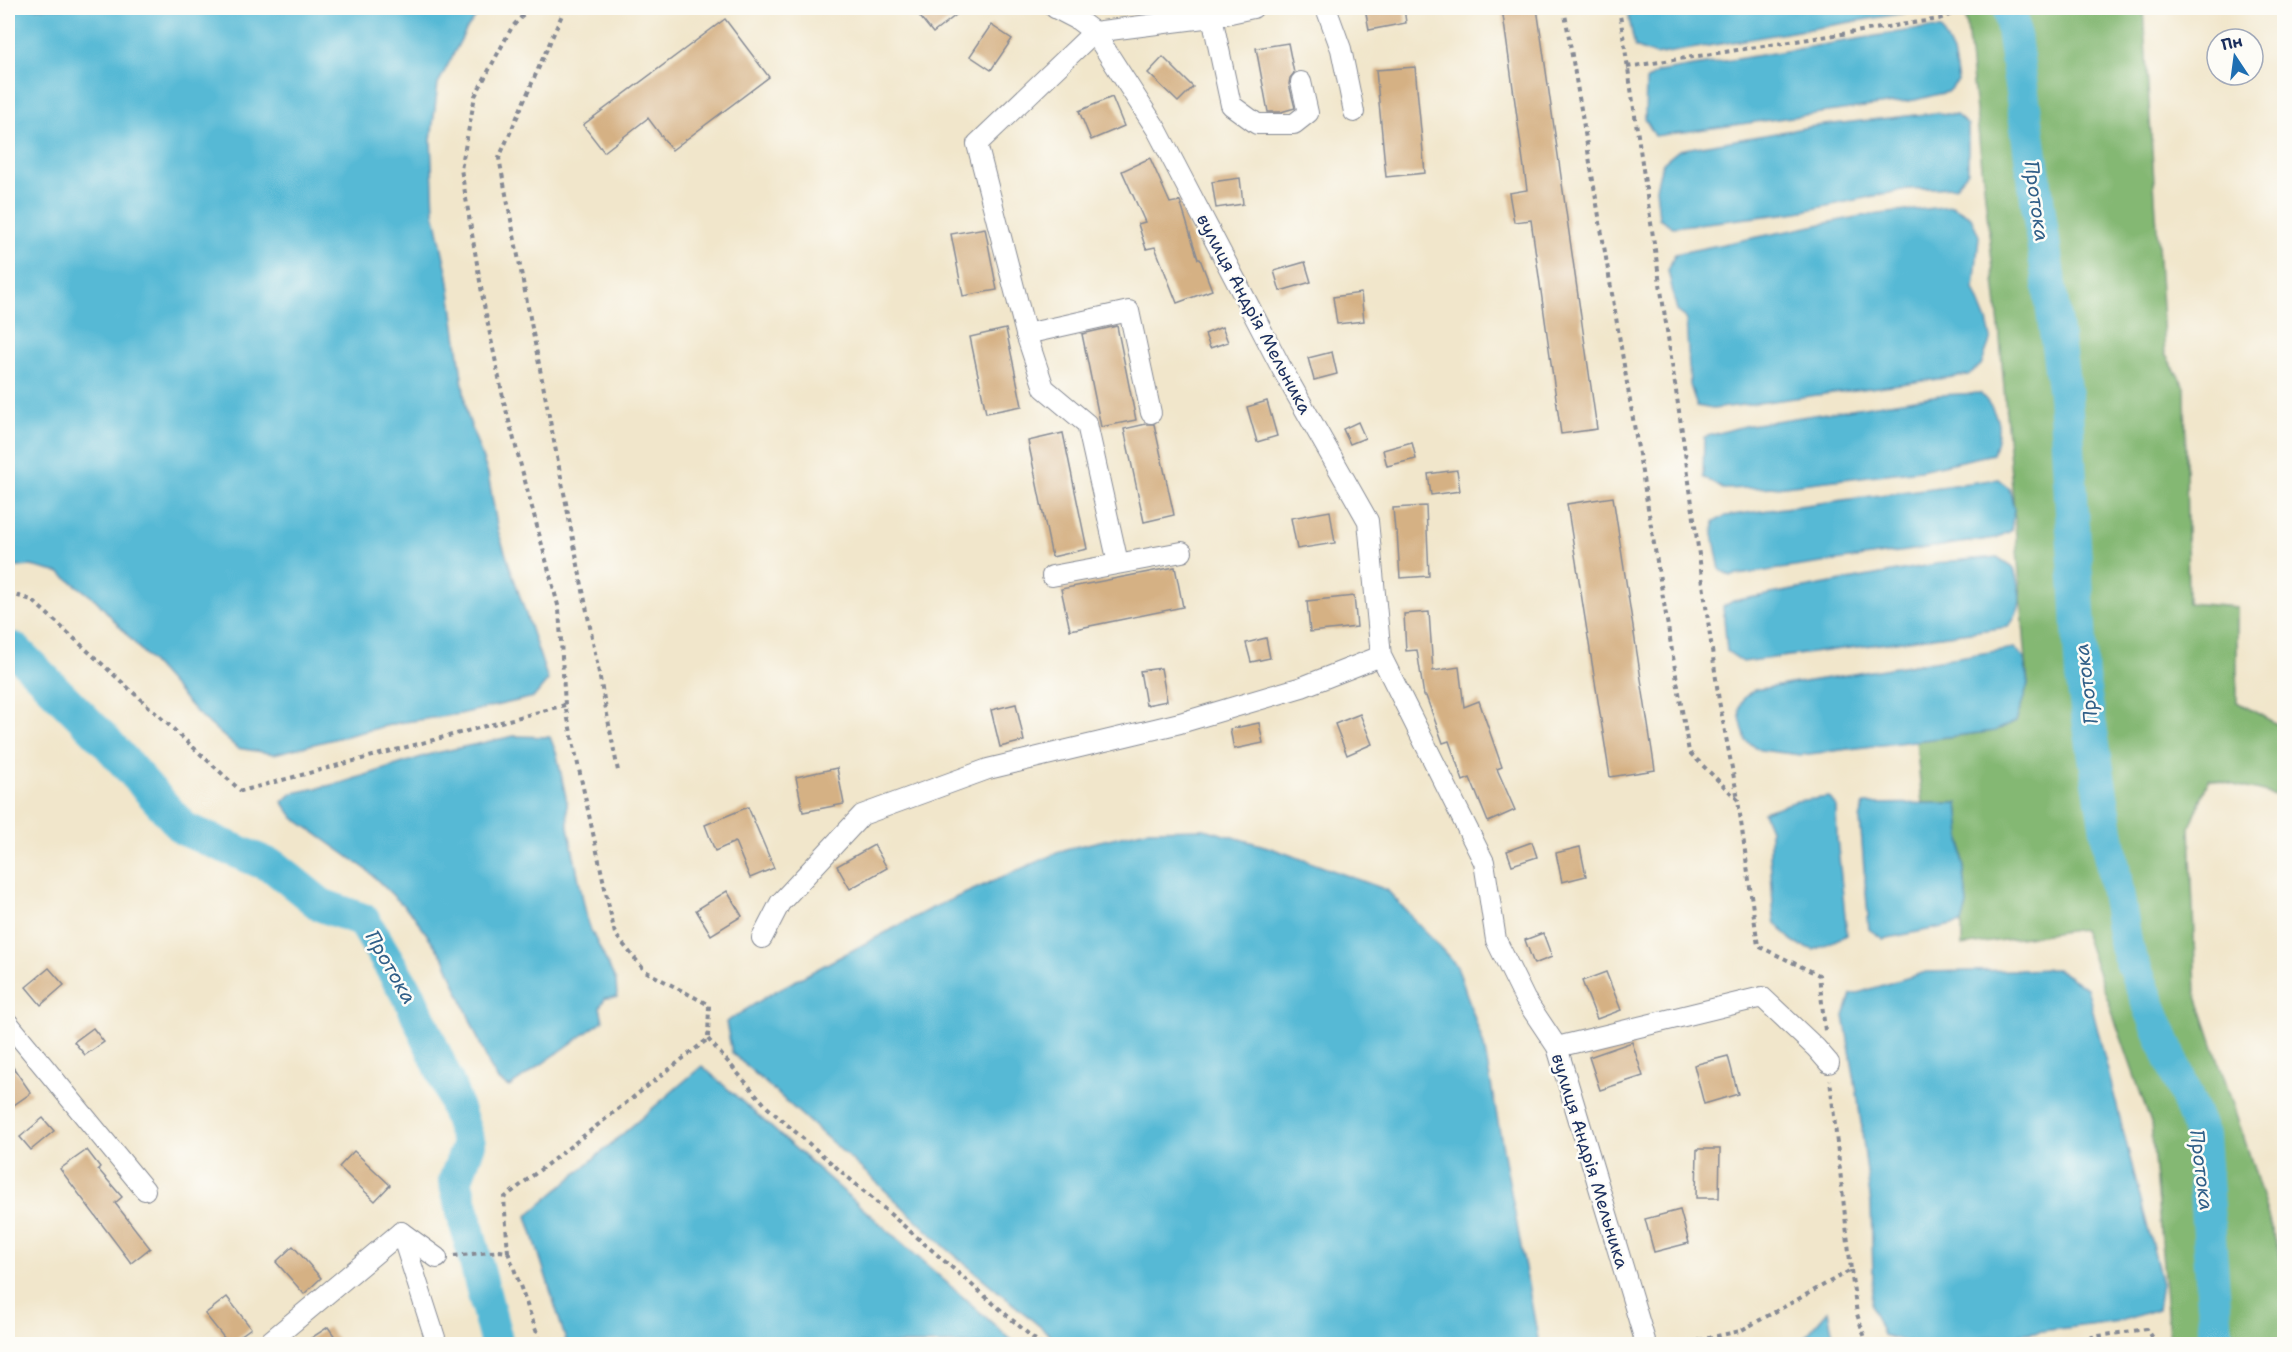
<svg xmlns="http://www.w3.org/2000/svg" width="2292" height="1352" font-family="'Shantell Sans',sans-serif">
	<rect width="100%" height="100%" fill="#fdfcf7"/>
	<filter id="ink" filterUnits="userSpaceOnUse"><feTurbulence type="fractalNoise" baseFrequency=".0167" numOctaves="2"/><feDisplacementMap in="SourceGraphic" scale="12" xChannelSelector="R" yChannelSelector="G"/><feConvolveMatrix kernelMatrix="1 2 1 2 8 2 1 2 1" color-interpolation-filters="sRGB"/></filter>
	<filter id="wash" filterUnits="userSpaceOnUse"><feTurbulence type="fractalNoise" baseFrequency=".008" numOctaves="4" result="noise"/><feDisplacementMap in="SourceGraphic" scale="24" xChannelSelector="R" yChannelSelector="G"/><feGaussianBlur stdDeviation="1.35" result="paint"/><feColorMatrix in="noise" values="0 0 0 0 0 0 0 0 0 0 0 0 0 0 0 0 0 1.4 0 .05"/><feComposite in="paint" operator="in"/></filter>
	<g filter="url(#wash)">
		<rect width="100%" height="100%" fill="#f1e6cb"/>
		<path fill="#84b873" stroke="#507468" stroke-width="1.5" d="M1965,8H2095V12L2143,9L2165,354L2185,387L2188,603L2237,607V702L2284,728V797L2209,779L2190,827L2196,993L2249,1153L2284,1269V1344H2174L2169,1336L2151,1123L2083,929L1962,946V923L1967,905L1958,803H1922L1916,741L1995,731L2016,721L2028,685L1999,326Z"/>
		<g fill="#56b9d5" stroke="#38749a" stroke-width="1.5">
			<path d="M8,8H483L466,30L438,84L431,140L434,212L448,276L467,414L488,474L498,531L548,680L534,697L460,714L398,723L274,754L237,748L197,713L96,600L60,573L31,566L8,568Z"/>
			<path d="M1629,8H1934L1655,55L1635,47L1628,14Z"/>
			<path d="M1924,28L1941,29L1953,53L1958,81L1947,92L1915,100L1655,136L1645,119L1646,81L1658,72Z"/>
			<path d="M1935,113L1956,115L1968,125V172L1955,187L1908,189L1798,212L1673,227L1659,218L1656,188L1662,164L1679,150L1815,126Z"/>
			<path d="M1952,206L1971,217L1979,236L1974,289L1987,321L1991,338L1981,365L1968,375L1713,409L1697,406L1690,385L1686,318L1677,311L1668,270L1675,254L1861,216Z"/>
			<path d="M1980,393C2000,414 2002,428 1993,454L1920,470L1776,487L1723,489L1703,477L1704,437L1744,426L1940,395Z"/>
			<path d="M1998,479L2009,488L2014,509L2011,531L1996,538L1731,576L1720,570L1713,534L1714,522L1725,516Z"/>
			<path d="M1997,557L2014,568C2020,593 2026,606 2008,627L1743,662L1727,651L1723,607L1733,601L1952,561Z"/>
			<path d="M2014,648L2024,658L2028,685L2016,721L1995,731L1801,755L1760,750L1746,741C1741,719 1731,704 1754,690Z"/>
			<path d="M514,736L550,737L557,755L567,802L568,827L588,924L616,981L617,997L605,998L600,1007L603,1021L509,1087L498,1080L489,1065L445,960L414,916L367,870L294,818L282,802L293,793L341,783L431,754Z"/>
			<path d="M1829,797L1836,806L1837,838L1847,935L1814,950L1794,943L1774,921L1770,855V829L1763,812L1797,801Z"/>
			<path d="M1958,803L1967,905L1962,923L1883,939L1869,929L1860,819L1864,804Z"/>
			<path d="M1204,829L1268,847L1387,890L1457,966L1484,1046L1539,1344H1061L945,1247L873,1179L732,1053L726,1022L774,992L930,909L1066,849L1147,830Z"/>
			<path d="M2057,969L2087,988L2162,1284L2158,1309L2120,1321L2019,1334L1918,1344L1883,1335L1871,1305L1873,1274L1871,1205L1858,1099L1844,1016L1851,995L1926,972Z"/>
			<path d="M702,1066L1016,1344H567L527,1216Z"/>
			<path d="M1828,1311L1834,1340L1833,1344H1799Z"/>
		</g>
		<g fill="none" stroke-linecap="round" stroke-linejoin="round">
			<g stroke="#56b9d5" stroke-width="34">
				<path d="M2010,8L2065,396L2082,677L2126,947L2202,1136L2216,1334L2223,1344"/>
				<path d="M8,648L14,649L104,739L184,829L274,867L321,905L363,920L411,1000L449,1086L469,1144L455,1181L497,1344"/>
			</g>
		</g>
		<g id="blocks">
			<g fill="#d5b184">
				<path d="M913,8H965L933,33Z"/>
				<path d="M1365,8H1404L1406,23L1369,30Z"/>
				<path d="M1502,8H1537L1597,429L1561,434L1531,220L1514,222L1509,193L1527,190Z"/>
				<path d="M725,19L769,77L672,150L648,118L604,152L583,125Z"/>
				<path d="M991,25L1012,39L991,70L970,56Z"/>
				<path d="M1288,43L1294,73L1290,78L1289,84L1295,108L1281,112H1268L1256,48Z"/>
				<path d="M1163,57L1193,87L1178,102L1148,73Z"/>
				<path d="M1415,67L1425,173L1386,177L1376,70Z"/>
				<path d="M1112,97L1124,126L1091,140L1079,111Z"/>
				<path d="M1150,158L1170,203L1180,201L1198,259H1200L1212,290L1177,303L1155,247L1146,249L1138,224L1145,222L1122,171Z"/>
				<path d="M1240,178L1243,204L1216,208L1212,182Z"/>
				<path d="M985,228L997,290L963,296L951,234Z"/>
				<path d="M1305,262L1311,282L1280,291L1274,271Z"/>
				<path d="M1361,293L1364,321L1337,324L1333,297Z"/>
				<path d="M1117,326L1136,420L1101,427L1082,334Z"/>
				<path d="M1222,327L1228,342L1210,348L1205,334Z"/>
				<path d="M1006,329L1022,406L986,413L970,337Z"/>
				<path d="M1332,352L1337,374L1314,380L1308,358Z"/>
				<path d="M1267,401L1277,436L1257,442L1247,407Z"/>
				<path d="M1358,422L1365,438L1350,444L1343,429Z"/>
				<path d="M1146,424H1154L1174,515L1144,522L1124,429Z"/>
				<path d="M1063,433L1087,549L1052,557L1028,441Z"/>
				<path d="M1412,442L1416,459L1387,466L1383,450Z"/>
				<path d="M1457,470L1460,491L1431,495L1428,474Z"/>
				<path d="M1613,497L1655,770L1610,777L1567,504Z"/>
				<path d="M1426,506L1429,576L1400,578L1397,531H1395L1393,508Z"/>
				<path d="M1330,511L1335,543L1297,549L1291,518Z"/>
				<path d="M1175,567L1183,607L1070,630L1061,589Z"/>
				<path d="M1354,596L1357,627L1310,632L1307,601Z"/>
				<path d="M1429,612L1433,671L1459,667L1464,707L1479,701L1502,767L1497,769L1515,810L1488,822L1470,778L1463,781L1449,741L1443,743L1426,696H1424L1417,650L1406,651L1404,614Z"/>
				<path d="M1266,638L1270,658L1251,662L1246,643Z"/>
				<path d="M1161,668L1167,701L1146,705L1140,671Z"/>
				<path d="M1016,704L1024,741L1000,747L991,710Z"/>
				<path d="M1360,714L1372,744L1347,755L1335,724Z"/>
				<path d="M1259,723L1263,743L1234,749L1230,729Z"/>
				<path d="M837,768L844,804L803,812L796,777Z"/>
				<path d="M748,807L774,868L750,878L735,842L715,851L705,825Z"/>
				<path d="M1532,842L1537,857L1512,865L1507,851Z"/>
				<path d="M874,845L887,868L850,889L837,866Z"/>
				<path d="M1580,847L1586,876L1562,882L1556,853Z"/>
				<path d="M727,891L742,916L711,935L696,910Z"/>
				<path d="M1543,933L1552,957L1534,964L1525,940Z"/>
				<path d="M49,968L64,985L41,1005L26,987Z"/>
				<path d="M1606,972L1621,1010L1597,1019L1582,981Z"/>
				<path d="M93,1028L104,1042L85,1055L74,1042Z"/>
				<path d="M1632,1042L1643,1076L1600,1090L1589,1057Z"/>
				<path d="M1728,1056L1738,1094L1704,1104L1694,1065Z"/>
				<path d="M8,1060L31,1093L8,1109Z"/>
				<path d="M43,1118L54,1131L31,1150L20,1137Z"/>
				<path d="M1697,1149H1720L1719,1198H1696Z"/>
				<path d="M87,1150L100,1167L98,1169L122,1197L115,1203L150,1248L131,1263L60,1169Z"/>
				<path d="M354,1151L390,1185L375,1201L339,1167Z"/>
				<path d="M1680,1210L1689,1243L1654,1252L1645,1219Z"/>
				<path d="M293,1246L321,1278L304,1294L276,1262Z"/>
				<path d="M227,1297L251,1328L229,1344L205,1314Z"/>
				<path d="M328,1327L340,1344H302Z"/>
			</g>
		</g>
	</g>
	<g filter="url(#ink)">
		<use href="#blocks" fill-opacity="0" stroke="#868a94" stroke-width="1.5"/>
		<g fill="none" stroke-linecap="round" stroke-linejoin="round">
			<defs>
				<g id="minor">
					<path d="M1055,8L1078,20L1094,32L1157,130L1282,369L1368,521L1381,656L1484,862L1496,940L1525,999L1557,1047L1646,1344"/>
					<path d="M1326,8L1341,49L1354,112"/>
					<path d="M1212,17L1231,105L1257,124H1294L1308,113L1301,82"/>
					<path d="M1026,334L1129,311L1151,413"/>
					<path d="M1118,563L1087,424L1044,388L1026,334L977,144L1094,32L1212,17L1253,8"/>
					<path d="M1052,576L1182,552"/>
					<path d="M762,938L780,903L862,815L988,769L1180,723L1302,687L1381,656"/>
					<path d="M8,1023L145,1190"/>
					<path d="M1557,1047L1762,997L1816,1048L1829,1063"/>
					<path d="M401,1232L437,1344"/>
					<path d="M267,1344L401,1232L437,1258"/>
				</g>
			</defs>
			<use href="#minor" stroke="#868a94" stroke-width="22"/>
			<g stroke="#868a94" stroke-width="4" stroke-dasharray="4.5 4.5" stroke-linecap="butt">
				<path d="M565,8L499,158L618,771"/>
				<path d="M1564,8L1689,752L1738,800L1758,946L1819,975L1825,1031"/>
				<path d="M1619,8L1683,438L1719,701L1738,799"/>
				<path d="M1627,67L1939,19L1955,13V8"/>
				<path d="M8,593L32,600L241,791L565,705"/>
				<path d="M708,1039L768,1108L1040,1344"/>
				<path d="M508,1252L541,1344"/>
				<path d="M454,1256L500,1251L508,1252L504,1198L708,1039L709,1005L645,971L615,934L565,705L559,609L504,402L484,305L461,169L475,96L512,27L530,8"/>
				<path d="M1851,1270L1857,1314L1867,1344"/>
				<path d="M1681,1344L1740,1331L1851,1270L1830,1080"/>
				<path d="M2045,1344L2146,1329L2156,1344"/>
			</g>
			<use href="#minor" stroke="#fff" stroke-width="20"/>
		</g>
	</g>
	<g text-anchor="middle" dominant-baseline="central" stroke-width="5" stroke-linejoin="round" paint-order="stroke">
		<g font-size="18" fill="#1b2f5e" stroke="#fdfcf7">
			<text transform="translate(1254 314) rotate(62)">вулиця Андрія Мельника</text>
			<text transform="translate(1590 1161) rotate(73)">вулиця Андрія Мельника</text>
		</g>
		<g font-size="20" font-style="italic" fill="#305f88" stroke="#fdfcf7">
			<text transform="translate(2037 201) rotate(82)">Протока</text>
			<text transform="translate(2086 684) rotate(-97)">Протока</text>
			<text transform="translate(391 967) rotate(60)">Протока</text>
			<text transform="translate(2202 1170) rotate(83)">Протока</text>
		</g>
	</g>
	<rect width="2292" height="1352" fill="none" stroke="#fdfcf7" stroke-width="30"/>
	<g transform="translate(2235 57) rotate(347)"><circle r="28" fill="#fdfcf7" stroke="#a3aaba" stroke-width="1.5"/>
	<path d="M0-4.5L10 22L0 15L-10 22Z" fill="#1f6fb2"/>
	<text y="-9" font-size="16" font-weight="bold" text-anchor="middle" fill="#1b2f5e">Пн</text>
	</g>
</svg>
